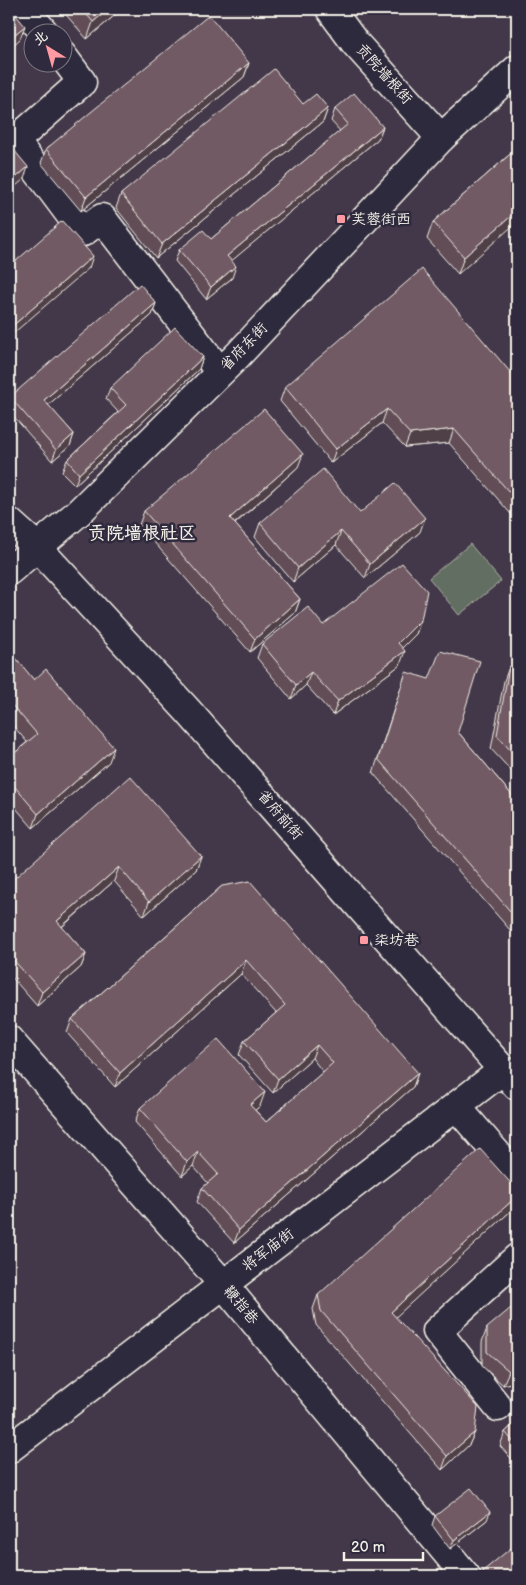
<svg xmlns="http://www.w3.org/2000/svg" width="526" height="1585" font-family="'Balsamiq Sans','LXGW WenKai TC',sans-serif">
	<rect width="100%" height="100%" fill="#433849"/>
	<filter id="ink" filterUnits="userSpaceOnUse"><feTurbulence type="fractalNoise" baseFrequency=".02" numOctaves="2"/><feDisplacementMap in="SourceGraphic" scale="10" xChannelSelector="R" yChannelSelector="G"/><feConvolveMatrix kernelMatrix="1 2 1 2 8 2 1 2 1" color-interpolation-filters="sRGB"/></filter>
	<g filter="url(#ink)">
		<path fill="#636e62" stroke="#acb0a5" d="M470,544L501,581L459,615L429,578Z"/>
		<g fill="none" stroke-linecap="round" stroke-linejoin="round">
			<defs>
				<g id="minor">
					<path d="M24,9L44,32"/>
					<path d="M330,9L355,43L441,138"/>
					<path d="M62,55L82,82L15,141L83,232L102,218L220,372"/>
					<path d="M9,522L38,548L188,711L517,1086"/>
					<path d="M9,571L79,512L238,355L441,138L517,69"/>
					<path d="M9,1040L223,1284L466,1576"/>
					<path d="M456,1106L517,1177"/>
					<path d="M498,1407L437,1331L517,1258"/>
					<path d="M9,1449L503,1070"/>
				</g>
			</defs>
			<use href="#minor" stroke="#f4f1e8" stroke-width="31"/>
			<use href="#minor" stroke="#2f2a3d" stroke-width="28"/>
		</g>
		<g fill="#624d57" stroke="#f4f1e8">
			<path d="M61,9H122L87,39Z"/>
			<path d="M249,63L244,77L81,211L41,163L46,149Z"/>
			<path d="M303,104L328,108L323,122L156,258L116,208L121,194Z"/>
			<path d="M335,109L383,127L378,139L231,261L232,278L206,299L175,261L179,250L211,239L340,131L331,121Z"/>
			<path d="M517,148L458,274L427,239L433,222Z"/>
			<path d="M156,303L152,315L48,405L74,434L70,446L52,461L9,411V401L10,397Z"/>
			<path d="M203,357L199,369L75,485L62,472L67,460L118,412L106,399L110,388Z"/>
			<path d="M517,380V521L449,443L405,447L382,423L331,463L280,401L285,387Z"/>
			<path d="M298,467L235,524L300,599L295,613L250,652L139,525L144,511Z"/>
			<path d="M360,513L420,532L365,578L336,545L293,582L255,537L260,523Z"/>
			<path d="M421,620L416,634L402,648L400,665L333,715L306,685L291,699L257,658L262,644L323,625Z"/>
			<path d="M9,653L34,680L109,762L33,828L9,800V758L27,742L9,721Z"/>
			<path d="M517,665V777L491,749L504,681L509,667Z"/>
			<path d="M406,672L458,732L517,801V938L373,773Z"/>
			<path d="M201,856L196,870L144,916L114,881L62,927L86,954L81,967L37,1006L9,974V883Z"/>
			<path d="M222,886L418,1073L413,1087L234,1243L197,1202L202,1188L208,1183L193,1166L182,1176L135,1122L140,1108L260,1106L255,1110L266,1122L323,1072L312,1058L273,1093L239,1055L244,1041L276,1013L241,974L115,1087L67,1033L72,1019Z"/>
			<path d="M517,1190V1202L515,1207L395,1317L475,1432L469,1445L442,1470L316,1325L313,1309L318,1295Z"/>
			<path d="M487,1328L517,1381L503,1385L482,1366V1342Z"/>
			<path d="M517,1421V1465L500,1446L505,1432Z"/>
			<path d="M435,1516L487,1520L450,1549L432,1525Z"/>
			<path d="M483,1571L517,1576H481Z"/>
		</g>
		<g fill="#503f47" stroke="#f4f1e8">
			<path d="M109,9H122L87,39L93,22Z"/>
			<path d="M25,26L20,39L9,49V39Z"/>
			<path d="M249,63L244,77L81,211L86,197Z"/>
			<path d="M328,108L323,122L156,258L162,244Z"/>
			<path d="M383,127L378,139L223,268L227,256Z"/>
			<path d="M28,167L24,179L9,192V184Z"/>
			<path d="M517,211V222L458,274L464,257Z"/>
			<path d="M93,256L89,268L9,337V329Z"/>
			<path d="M236,266L232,278L206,299L211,287Z"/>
			<path d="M156,303L152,315L40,412L44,400Z"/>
			<path d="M203,357L199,369L75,485L79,474Z"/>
			<path d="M387,409L382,423L331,463L336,449Z"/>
			<path d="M454,429L449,443L405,447L410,434Z"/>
			<path d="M74,434L70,446L52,461L56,450Z"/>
			<path d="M303,454L298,467L225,532L230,518Z"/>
			<path d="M425,518L420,532L365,578L370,564Z"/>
			<path d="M341,531L336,545L293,582L298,568Z"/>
			<path d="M300,599L295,613L250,652L255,639Z"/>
			<path d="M421,620L416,634L393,657L398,643Z"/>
			<path d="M405,651L400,665L333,715L338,701Z"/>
			<path d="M311,672L306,685L291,699L296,685Z"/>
			<path d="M114,748L109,762L33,828L38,814Z"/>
			<path d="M201,856L196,870L144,916L149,902Z"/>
			<path d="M119,867L114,881L52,935L57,921Z"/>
			<path d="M86,954L81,967L37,1006L42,992Z"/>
			<path d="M246,960L241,974L115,1087L120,1073Z"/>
			<path d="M317,1045L312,1058L273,1093L278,1079Z"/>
			<path d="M418,1073L413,1087L234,1243L239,1230Z"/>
			<path d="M265,1092L260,1106L245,1119L250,1105Z"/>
			<path d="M198,1152L193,1166L182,1176L187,1162Z"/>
			<path d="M517,1196V1202L515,1207L386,1326L391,1312Z"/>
			<path d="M517,1369V1381L503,1385L509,1371Z"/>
			<path d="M475,1432L469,1445L442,1470L447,1456Z"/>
			<path d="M490,1512L487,1520L450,1549L454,1540Z"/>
		</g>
		<g fill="#725a65" stroke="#f4f1e8">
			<path d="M9,9H11L25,26L9,39Z"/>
			<path d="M82,9H109L93,22Z"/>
			<path d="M209,15L249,63L86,197L46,149Z"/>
			<path d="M274,69L303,104L316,94L328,108L162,244L121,194Z"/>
			<path d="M354,93L383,127L227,256L236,266L211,287L179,250L203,230L211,239L348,124L335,109Z"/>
			<path d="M9,144L28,167L9,184Z"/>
			<path d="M517,148V211L464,257L433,222Z"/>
			<path d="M62,221L93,256L9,329V267Z"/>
			<path d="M422,269L517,380V501L454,429L410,434L387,409L336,449L285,387Z"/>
			<path d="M140,284L156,303L44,400L74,434L56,450L10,397Z"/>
			<path d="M175,327L203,357L79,474L67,460L126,405L110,388Z"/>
			<path d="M264,409L303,454L230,518L300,599L255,639L144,511Z"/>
			<path d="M323,469L360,513L395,483L425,518L370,564L341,531L298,568L260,523Z"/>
			<path d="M402,563L427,591L421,620L398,643L405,651L338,701L311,672L296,685L262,644L308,607L323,625Z"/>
			<path d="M440,651L480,661L458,732L517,801V919L378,759L406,672L429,679Z"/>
			<path d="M11,652L34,680L46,669L114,748L38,814L9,780V758L37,734L11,704L9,706V653Z"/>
			<path d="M517,665V758L497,735L509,667Z"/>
			<path d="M130,776L201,856L149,902L119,867L57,921L86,954L42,992L9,955V883Z"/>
			<path d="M250,881L418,1073L239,1230L202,1188L218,1174L198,1152L187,1162L140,1108L218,1039L265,1092L250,1105L266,1122L333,1063L317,1045L278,1079L244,1041L285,1005L246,960L120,1073L72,1019L222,886Z"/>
			<path d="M480,1149L517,1190V1196L391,1312L478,1407L475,1432L447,1456L321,1311L318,1295Z"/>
			<path d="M517,1303V1369L509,1371L487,1352V1328Z"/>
			<path d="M517,1421V1446L505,1432Z"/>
			<path d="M471,1488L490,1512L454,1540L435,1516Z"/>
			<path d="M517,1543V1574L515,1576H488L483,1571Z"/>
		</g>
	</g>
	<g fill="#ff9aa2" stroke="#2f2a3d" stroke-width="2">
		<rect x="336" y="214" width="10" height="10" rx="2.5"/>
		<rect x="359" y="935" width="10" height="10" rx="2.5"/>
	</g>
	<g text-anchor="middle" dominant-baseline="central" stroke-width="5" stroke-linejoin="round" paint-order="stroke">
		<g font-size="15" fill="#f4f1e8" stroke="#2f2a3d">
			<text transform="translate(384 74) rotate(48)">贡院墙根街</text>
			<text transform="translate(244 347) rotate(-46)">省府东街</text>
			<text transform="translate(280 815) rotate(49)">省府前街</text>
			<text transform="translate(268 1250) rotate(-37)">将军庙街</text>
			<text transform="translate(241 1305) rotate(50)">鞭指巷</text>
		</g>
		<g font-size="15" fill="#f4f1e8" stroke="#2f2a3d" text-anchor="start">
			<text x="351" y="219">芙蓉街西</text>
			<text x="374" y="940">柒坊巷</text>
		</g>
		<g font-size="18" font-weight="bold" fill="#f4f1e8" stroke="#2f2a3d">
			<text x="142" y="533">贡院墙根社区</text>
		</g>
	</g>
	<rect width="526" height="1585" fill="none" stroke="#2f2a3d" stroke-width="30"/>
	<rect x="15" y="15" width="496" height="1555" fill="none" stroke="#f4f1e8" stroke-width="2" filter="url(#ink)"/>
	<g transform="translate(48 48) rotate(323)"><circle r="24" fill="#2f2a3d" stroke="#7e7a81"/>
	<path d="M0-4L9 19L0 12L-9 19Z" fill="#ff9aa2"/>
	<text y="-8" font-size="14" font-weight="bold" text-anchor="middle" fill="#f4f1e8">北</text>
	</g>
	<path d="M344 1552v8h79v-8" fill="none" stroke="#f4f1e8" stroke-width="2.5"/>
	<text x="351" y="1552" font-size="15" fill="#f4f1e8" stroke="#2f2a3d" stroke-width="4" paint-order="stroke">20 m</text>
</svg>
